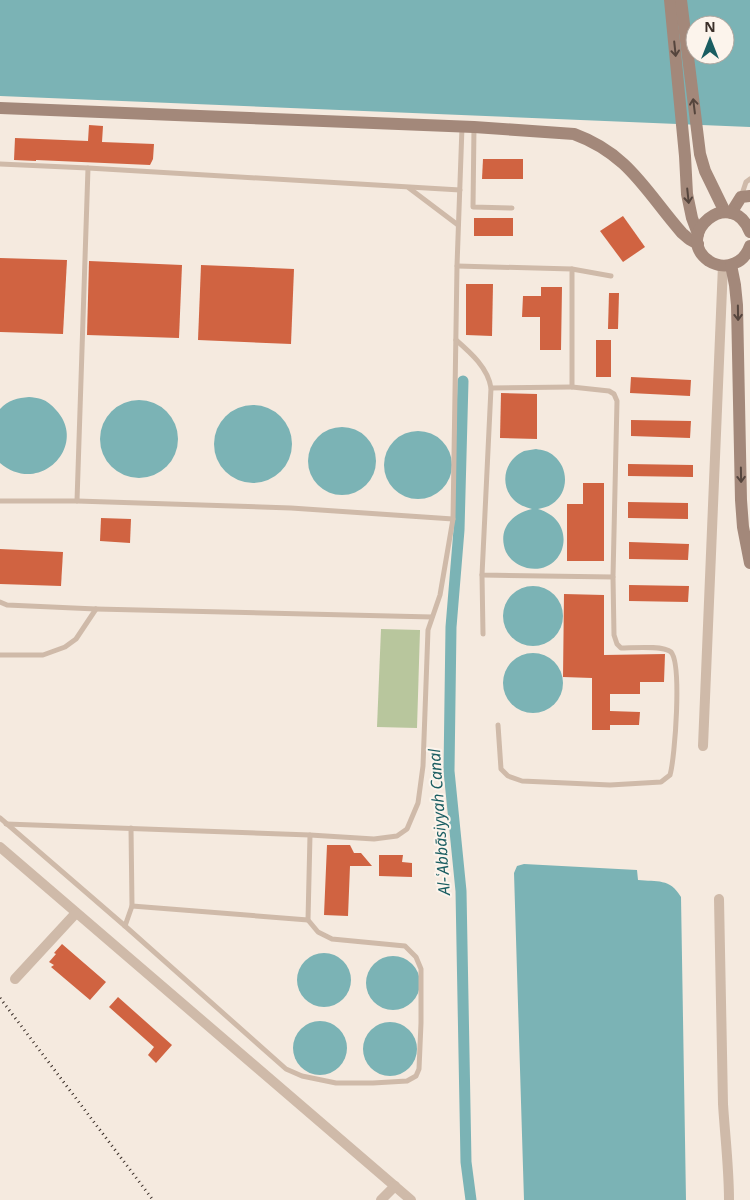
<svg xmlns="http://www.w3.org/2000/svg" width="750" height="1200" font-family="'Noto Sans',sans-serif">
	<rect width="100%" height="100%" fill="#f5eadf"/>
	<path fill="#b8c69d" d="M381,629L420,630L417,728L377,727Z"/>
	<g fill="#7bb3b5" fill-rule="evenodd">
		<path d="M0,0H750V127L0,96ZM695,25H725V55H695Z"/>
		<path d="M29,397C33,397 37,398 41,399C47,401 52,405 56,410C89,445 40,497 0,463V409C8,400 18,398 29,397Z"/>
		<circle cx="139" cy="439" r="39"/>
		<circle cx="253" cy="444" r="39"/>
		<circle cx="342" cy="461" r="34"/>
		<circle cx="418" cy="465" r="34"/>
		<path d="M536,449C542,450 549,451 554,456C569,468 569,493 552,504C548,507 542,508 538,509C580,521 566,576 527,568C518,566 510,560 506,552C497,530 511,514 532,509C525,507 519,505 514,500C499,485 504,460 524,451C528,450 532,450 536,449Z"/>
		<circle cx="533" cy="616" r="30"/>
		<circle cx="533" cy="683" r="30"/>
		<path d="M524,864L637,870L638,880C657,882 670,878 681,897L686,1200H524L514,873L517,866Z"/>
		<circle cx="324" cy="980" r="27"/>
		<circle cx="393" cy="983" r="27"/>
		<circle cx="320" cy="1048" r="27"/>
		<circle cx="390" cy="1049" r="27"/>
	</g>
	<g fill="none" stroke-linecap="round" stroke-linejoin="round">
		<path stroke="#7bb3b5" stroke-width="11" d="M463,381L459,530L451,627L449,771L461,891L466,1162L471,1200"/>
	</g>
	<g fill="#d06341">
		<path d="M89,125L103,126L102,142L154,144L153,159L150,165L36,160V161L14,160L15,138L88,141Z"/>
		<path d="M483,159H523V179H482Z"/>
		<path d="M623,216L645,247L623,262L600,231Z"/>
		<rect x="474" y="218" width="39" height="18"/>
		<path d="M0,258L67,260L63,334L0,332Z"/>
		<path d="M89,261L182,265L179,338L87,335Z"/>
		<path d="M201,265L294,269L291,344L198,340Z"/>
		<path d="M466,284H493L492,336L466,335Z"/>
		<path d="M541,287H562L561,350H540V317H522L523,296H541Z"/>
		<path d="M609,293H619L618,329H608Z"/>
		<rect x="596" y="340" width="15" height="37"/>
		<path d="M631,377L691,380L690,396L630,393Z"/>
		<path d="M501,393L537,394V439L500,438Z"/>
		<path d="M631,420L691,421L690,438L631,436Z"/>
		<path d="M628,464L693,465V477L628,476Z"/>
		<path d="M583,483H604V561H567V504H583Z"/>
		<path d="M628,502L688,503V519L628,518Z"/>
		<path d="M101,518L131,519L130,543L100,541Z"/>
		<path d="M629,542L689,544L688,560L629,559Z"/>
		<path d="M0,549L63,552L61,586L0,584Z"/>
		<path d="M629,585L689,586L688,602L629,601Z"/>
		<path d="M564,594L604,595V655L665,654L664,682H640V694H610V711L640,712L639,725H610V730H592V678L563,677Z"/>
		<path d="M327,845H350L354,853H361L372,866H350L348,916L324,915Z"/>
		<path d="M379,855H403L402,862L412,863V877L379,876Z"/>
		<path d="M62,944L106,982L90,1000L51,967L54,965L49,962L56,954L54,953Z"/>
		<path d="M118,997L172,1045L156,1063L148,1055L154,1047L109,1007Z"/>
	</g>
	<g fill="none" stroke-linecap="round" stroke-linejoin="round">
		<g stroke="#cfbaa9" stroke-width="5">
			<path d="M474,127L473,207L512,208"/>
			<path d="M0,164L88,168L460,190"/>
			<path d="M409,188L458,225"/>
			<path d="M741,197L746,182L750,179"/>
			<path d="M457,266L572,269V387L609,391L614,394L617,401L613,577L614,635L617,644L621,648C632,648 663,645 671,652C682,664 675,758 670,775L661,782L610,785L522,781L508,776L501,769L498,725"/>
			<path d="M572,269L611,276"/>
			<path d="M456,340C471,353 488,368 491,388L482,575L613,577"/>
			<path d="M491,388L572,387"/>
			<path d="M0,501H77L291,508L453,519"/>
			<path d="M77,501L88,168"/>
			<path d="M482,575L483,634"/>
			<path d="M0,602L7,605L96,609L432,617"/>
			<path d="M0,655H43L65,647L76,639L96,609"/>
			<path d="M0,818L125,926L286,1069L302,1076L336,1083H373L407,1081L416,1076L419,1069L421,1023V969L416,957L405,946L332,939L318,932L308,920L310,835"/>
			<path d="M6,824L310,835L374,839L397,836L407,829L418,803L423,766L428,630L440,595L453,519L457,266L462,127"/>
			<path d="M132,906L308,920"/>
			<path d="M125,926L132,906L131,828"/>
		</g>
		<g stroke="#cfbaa9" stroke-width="10">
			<path d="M703,746L723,265"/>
			<path d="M0,847L411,1200"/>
			<path d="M719,899L723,1104C725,1136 729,1168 729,1200"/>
			<path d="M15,979L76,913"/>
			<path d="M381,1200L395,1186"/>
		</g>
		<g stroke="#a3887a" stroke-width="12">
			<path d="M670,0L685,156L687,194L692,218L698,234"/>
			<path d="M681,0L700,154L705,171L725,212"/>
			<path d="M0,108L474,127L574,134C629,154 646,192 682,233L689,239L698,244"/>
			<path d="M731,213L741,197L750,196"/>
			<path d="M750,232C731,184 672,235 709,261C717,266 727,267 735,263C743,260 747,254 750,246"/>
			<path d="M731,265L735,285L737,305L741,500L743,527L750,563"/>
		</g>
		<path stroke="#3b2f29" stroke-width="3" stroke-dasharray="1 4" stroke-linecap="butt" d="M0,998L153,1200"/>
	</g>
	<defs><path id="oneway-shaft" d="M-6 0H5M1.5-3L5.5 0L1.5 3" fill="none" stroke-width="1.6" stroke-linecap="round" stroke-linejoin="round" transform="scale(1.25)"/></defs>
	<g stroke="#55453d">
		<use href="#oneway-shaft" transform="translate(675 49) rotate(84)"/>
		<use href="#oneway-shaft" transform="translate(694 106) rotate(-97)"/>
		<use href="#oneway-shaft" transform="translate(688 196) rotate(84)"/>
		<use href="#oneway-shaft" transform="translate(738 313) rotate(89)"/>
		<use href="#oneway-shaft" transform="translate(741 475) rotate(89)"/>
	</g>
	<g text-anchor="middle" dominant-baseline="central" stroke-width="4" stroke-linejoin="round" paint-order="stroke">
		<g font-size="16" font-style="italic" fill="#1a5d61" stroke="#fcf4ec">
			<text transform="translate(439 822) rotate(-94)">Al-ʿAbbāsiyyah Canal</text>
		</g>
	</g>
	<g transform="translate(710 40)"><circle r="24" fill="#fcf4ec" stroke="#afa59e"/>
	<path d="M0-4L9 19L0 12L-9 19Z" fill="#1a5d61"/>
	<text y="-8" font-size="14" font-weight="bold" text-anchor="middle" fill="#3b2f29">N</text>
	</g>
</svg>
